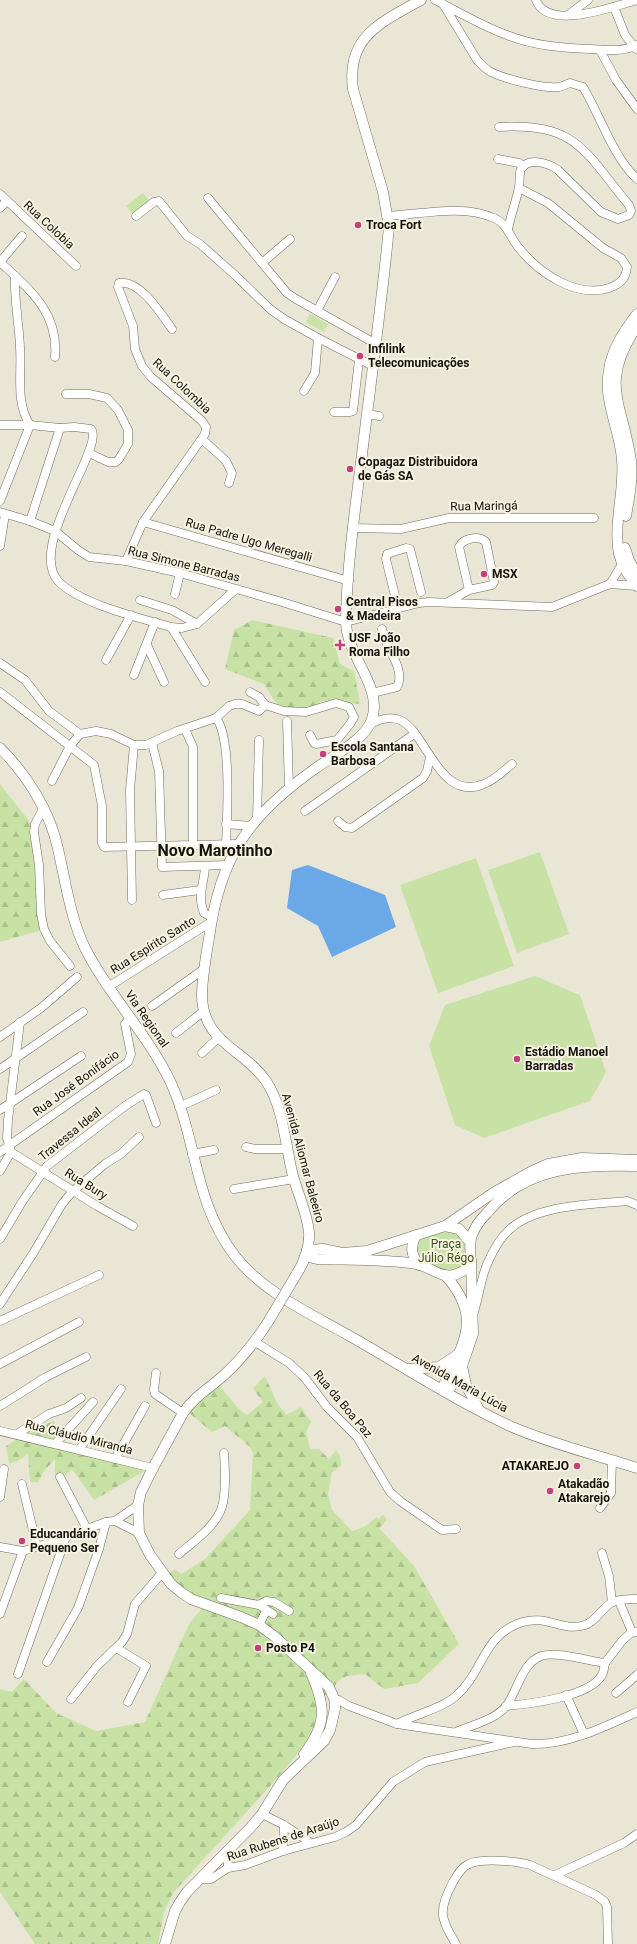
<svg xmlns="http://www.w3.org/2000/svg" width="637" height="1944" font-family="Roboto,sans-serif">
	<defs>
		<pattern id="forest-firs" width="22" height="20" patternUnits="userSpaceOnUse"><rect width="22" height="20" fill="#c7e2a4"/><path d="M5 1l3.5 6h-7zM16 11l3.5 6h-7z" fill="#aac18c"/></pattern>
	</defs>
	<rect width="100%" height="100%" fill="#eae6d5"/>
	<g fill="#c7e2a4">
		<path d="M143,193L150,202L133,215L126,206Z"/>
		<path d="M310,314L328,324L324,332L306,322Z"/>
		<path d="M540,852L569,934L517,953L488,870Z"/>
		<path d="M476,858L514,966L438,993L400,885Z"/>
		<path d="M535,976L580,995L606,1072L590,1101L484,1138L455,1125L429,1046L445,1005Z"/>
		<path d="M449,1230C467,1235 470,1255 459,1269C456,1270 451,1271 447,1271C427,1268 399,1246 431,1234C436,1232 443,1231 449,1230Z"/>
	</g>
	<g fill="url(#forest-firs)">
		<path d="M252,620L333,638L340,664L354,671L360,704L324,701L297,713L282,712L264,684L225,669L234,630Z"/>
		<path d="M0,784L29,821L39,878V931L0,942Z"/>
		<path d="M265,1376L277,1403L286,1415L301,1407L311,1422L306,1432L310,1449H319L329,1459L336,1450L340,1456L341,1466L332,1472L328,1494L332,1510L352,1531L364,1527L377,1517L379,1519L383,1514L387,1520L379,1528L414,1566L459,1644L418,1683L384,1689L365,1674C348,1676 339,1674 332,1692L318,1698V1714L311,1738L270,1786L173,1893L164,1912L158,1944H35L0,1892V1689L12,1692L24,1679L56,1713L96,1731L145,1722L189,1624L203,1607L168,1575L175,1569L181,1574L205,1559L250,1510L253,1453L250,1447L225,1426L212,1432L188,1412L219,1385L238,1408L247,1415L263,1402L253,1388Z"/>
		<path d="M54,1421L56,1437L110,1460L146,1470L94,1500L72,1469L66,1475L55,1477V1459L44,1471L38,1482H30L28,1454L18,1461L9,1464L6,1446L33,1429Z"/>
	</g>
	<path fill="#6aa8e8" d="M308,865L385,895L396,927L332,957L318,926L287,908L292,870Z"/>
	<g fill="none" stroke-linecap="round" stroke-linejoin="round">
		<defs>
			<g id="minor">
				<path d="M435,0C459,12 482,26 507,35C534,46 563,48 591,49C605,50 625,52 637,45"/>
				<path d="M536,0C548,32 614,6 637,0"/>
				<path d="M443,4L477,60C482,65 485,69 491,72C505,79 544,89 559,87C563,86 567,84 570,83L583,87C600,115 613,157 637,179"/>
				<path d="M614,7L625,35L636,49"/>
				<path d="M568,15L588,0"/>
				<path d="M600,50L616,80L637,109"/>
				<path d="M499,127C578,122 585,153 629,205L631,211L629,215L618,219L601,212L558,170C550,164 529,156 521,169C519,174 520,181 519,187C516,201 511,215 508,229"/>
				<path d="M498,159L519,163L524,166"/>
				<path d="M0,194L76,266"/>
				<path d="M208,198L287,293L296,299L376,344"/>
				<path d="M0,208L7,201"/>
				<path d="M136,216L154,202L159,201L187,236L200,244L236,276L270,309L284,319L318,338L373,366"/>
				<path d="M389,216C423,214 462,204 494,218C508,224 510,238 519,248C538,272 576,299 609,288C620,284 626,279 627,267L621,258L603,248L548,203L519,188"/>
				<path d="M0,262C29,289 59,312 55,357"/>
				<path d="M0,262L22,236"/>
				<path d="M262,263L290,239"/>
				<path d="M15,276C14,300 19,323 20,347C22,373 15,402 30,425"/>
				<path d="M317,311L335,277"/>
				<path d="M304,391L315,373L318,338"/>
				<path d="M66,394H89L107,398L118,410L128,430V444L119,459L116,462H108L89,453"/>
				<path d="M334,412H350L353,411L359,360"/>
				<path d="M367,414L379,416"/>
				<path d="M0,425H30L60,428L74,427L91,429C106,445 27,546 58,581C80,604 140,618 171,627L182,628L197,624L236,589"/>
				<path d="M202,439L226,461L232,473L229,483"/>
				<path d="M0,501L30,425"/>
				<path d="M0,512L30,521L55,531L78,550L89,557L126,561L180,573L282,602L346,622L419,603L429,602L552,607L610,584L637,586"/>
				<path d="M30,521L60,428"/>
				<path d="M143,522L349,581"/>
				<path d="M352,528L401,529L449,518H594"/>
				<path d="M0,546L5,514"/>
				<path d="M126,561L143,522L205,434L206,427L202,421L151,377L142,366L135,349L133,326L118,287L119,283C140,279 161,314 172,329"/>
				<path d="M610,584L622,564"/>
				<path d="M175,594L180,573"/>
				<path d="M140,600L172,610L197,624"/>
				<path d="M448,602L469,590L492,585L494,582L486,542C479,535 463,538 459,547L469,590"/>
				<path d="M398,608L386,559L387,554L406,548L410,549L421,592"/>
				<path d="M171,627L205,682"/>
				<path d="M147,645L164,682"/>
				<path d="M106,660L131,615"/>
				<path d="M0,663L25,680L49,711L80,734"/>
				<path d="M134,675L155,622"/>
				<path d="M0,692L94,765L102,806V843L104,847L238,844"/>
				<path d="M250,692L259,697L265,705L284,711L306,712L336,703L349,707L354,717L350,724L337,740L316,744L314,743L310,735"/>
				<path d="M372,693L397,687C404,674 394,658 388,647C385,641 384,634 382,629"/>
				<path d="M216,718C232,737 227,818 226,845"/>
				<path d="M287,721L289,787"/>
				<path d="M371,724C379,719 391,716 400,720C427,732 439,803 484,784C495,780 503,771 512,764"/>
				<path d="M185,729L193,747V845"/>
				<path d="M152,743L159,771L162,867L227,865"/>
				<path d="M52,781L70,746L80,734L96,731L111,734L134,745H146L177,731L216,718L229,706L235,704H242L259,711L265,705"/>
				<path d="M43,809L35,824L34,832L39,865L41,914L44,929L50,941L70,966"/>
				<path d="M305,811L414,734"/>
				<path d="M257,818L259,740"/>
				<path d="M338,821L345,827L352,828L423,778L427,771L430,757"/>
				<path d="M226,824L251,826"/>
				<path d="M205,867C204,884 197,896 204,913L212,917"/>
				<path d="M163,895L200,890"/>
				<path d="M132,900L130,790L134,745"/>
				<path d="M108,987L211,922"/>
				<path d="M152,1006L204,969"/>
				<path d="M20,1022L8,1120L7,1138L11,1152L97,1206L133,1226"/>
				<path d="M176,1033L204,1011"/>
				<path d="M0,1037L41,1008L77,977"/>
				<path d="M202,1053L218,1038"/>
				<path d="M0,1069L83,1012"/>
				<path d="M179,1107L216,1090"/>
				<path d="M0,1110L81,1056"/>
				<path d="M246,1147L255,1149H286"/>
				<path d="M0,1152L128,1062L131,1054L125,1024L131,1017"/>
				<path d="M192,1154L214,1150"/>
				<path d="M0,1171L11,1152"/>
				<path d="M234,1189L294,1179"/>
				<path d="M0,1239L22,1202L47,1166L125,1106L144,1094L146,1095L156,1123"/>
				<path d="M0,1304L34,1252L62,1204L73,1191L105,1164L121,1154L139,1137"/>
				<path d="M474,1312C479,1296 481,1277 488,1262C493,1251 499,1239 508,1231C535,1204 591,1205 627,1201L637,1205"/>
				<path d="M0,1321L99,1275"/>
				<path d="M255,1342L289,1363L305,1378L327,1407L357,1437L390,1492L400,1501L442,1530L456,1529"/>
				<path d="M0,1364L79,1322"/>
				<path d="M156,1373L154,1390L155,1394L183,1413"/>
				<path d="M0,1406L46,1377L86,1357"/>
				<path d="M0,1431L153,1468"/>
				<path d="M17,1434L49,1414L66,1408L81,1398"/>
				<path d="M55,1444L93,1402"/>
				<path d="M79,1450L121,1389"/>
				<path d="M115,1459L145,1406"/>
				<path d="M60,1477L87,1529"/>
				<path d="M22,1484L37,1547"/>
				<path d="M0,1497L4,1469"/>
				<path d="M600,1508L611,1493L612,1460"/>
				<path d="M115,1521L139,1533"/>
				<path d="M0,1547L23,1551L37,1547L106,1522L115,1521L138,1505"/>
				<path d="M602,1553L609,1576L612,1602"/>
				<path d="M179,1554C193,1542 212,1529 220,1512C227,1498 225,1469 224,1453"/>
				<path d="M221,1598L259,1605L266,1601L274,1602L289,1611"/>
				<path d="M619,1601L632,1632"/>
				<path d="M259,1605L273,1614"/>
				<path d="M0,1614L23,1551"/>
				<path d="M259,1625L266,1611"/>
				<path d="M118,1649L146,1666L128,1702"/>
				<path d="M47,1662L78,1608L99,1549L106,1522"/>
				<path d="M605,1663L622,1641L632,1632H637"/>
				<path d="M18,1674L66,1537"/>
				<path d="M616,1693L637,1675"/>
				<path d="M566,1695L584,1734"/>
				<path d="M71,1699L97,1666L122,1642L127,1634L135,1604L162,1573"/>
				<path d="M335,1701L339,1700L349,1706L397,1724L532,1744C568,1745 604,1727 637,1712"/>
				<path d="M506,1706C529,1704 590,1697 602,1675C604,1672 604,1667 605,1663"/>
				<path d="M397,1724C415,1714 442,1709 457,1695C482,1673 483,1638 517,1624C547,1612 561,1633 585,1625C597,1621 602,1607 613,1602C619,1599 630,1599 637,1599"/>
				<path d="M456,1732C471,1725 496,1720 507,1705C517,1691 522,1663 541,1656C556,1651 589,1661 605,1663"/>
				<path d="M262,1814L284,1825L311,1843"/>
				<path d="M227,1851L228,1868"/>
				<path d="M283,1851L284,1825"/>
				<path d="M555,1875L624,1843L637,1834"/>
				<path d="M201,1879H211L228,1868L245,1865L283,1851L335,1837L346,1832L356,1825L393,1782L425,1762L514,1742"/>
				<path d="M456,1944C440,1918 438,1910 453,1882C457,1876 461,1867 469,1864C482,1858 516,1861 530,1865L596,1895L605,1902L607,1907L608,1944"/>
			</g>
			<g id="major">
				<path d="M637,314C624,331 612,349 609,370C603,402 620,429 622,460C625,491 613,523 619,554C622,567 629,576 637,586"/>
				<path d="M626,516C629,499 633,479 631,461C623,403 598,384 637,326"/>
				<path d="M625,548L629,560L637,575"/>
				<path d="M0,748C27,775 50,811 58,849C66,883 70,917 85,948C109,996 148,1034 171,1083C197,1140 194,1203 235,1256C263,1292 309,1313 348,1335C401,1365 454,1400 510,1426C548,1443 597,1455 637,1468"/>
				<path d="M445,1226L459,1229L470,1242"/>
				<path d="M416,1235C410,1247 411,1255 419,1265"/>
				<path d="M307,1250L323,1249L342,1253L367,1251L445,1226L493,1193L532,1171L548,1164L582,1158L637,1160"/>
				<path d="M305,1256L317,1259C350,1260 385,1259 417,1264C431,1267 442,1280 457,1274C479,1265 466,1249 472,1235C475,1227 481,1219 487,1213C525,1166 582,1165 637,1166"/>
				<path d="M296,1275C304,1263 310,1246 309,1232C307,1213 298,1194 293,1176C285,1145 284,1108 266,1081C244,1049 203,1043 202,996C202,977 206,957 209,938C220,856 249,815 316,768C333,756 366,739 372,719C383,685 345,655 346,620C347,562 356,504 363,446C372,373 382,300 389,227L383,192L353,89C346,36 382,22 421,0"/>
				<path d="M462,1366L466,1385L479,1410"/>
				<path d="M409,1369L439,1367L457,1355"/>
				<path d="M442,1389C463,1344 484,1318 445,1275"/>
				<path d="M448,1392L462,1366L473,1334L471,1260"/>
				<path d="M304,1754C327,1724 326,1707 311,1673"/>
				<path d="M165,1944L175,1911L180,1902L187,1892L251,1827L262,1814L283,1780L324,1741L330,1730L335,1709V1701L329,1687L274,1636L259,1625L241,1617L191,1599L182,1593L171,1584L150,1555L139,1533L138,1505L141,1492L153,1468L183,1413C194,1397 208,1389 223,1376C241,1360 255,1342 268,1322"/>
			</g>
		</defs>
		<use href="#minor" stroke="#706c5e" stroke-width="9"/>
		<use href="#major" stroke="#706c5e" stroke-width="11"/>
		<use href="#minor" stroke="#fff" stroke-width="8"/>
		<use href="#major" stroke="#fff" stroke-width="10"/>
		<defs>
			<path id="major-bridge" d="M268,1322L296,1275"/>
		</defs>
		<use href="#major-bridge" stroke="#706c5e" stroke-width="11" stroke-linecap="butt"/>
		<use href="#major-bridge" stroke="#fff" stroke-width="10"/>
	</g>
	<g fill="#c53e7e" stroke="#f7f3e2" stroke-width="1.5">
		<circle cx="358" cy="225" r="4"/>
		<circle cx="360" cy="356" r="4"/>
		<circle cx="350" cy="469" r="4"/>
		<circle cx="484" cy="574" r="4"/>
		<circle cx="338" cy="609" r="4"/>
		<path d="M338 639h4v4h4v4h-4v4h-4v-4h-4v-4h4z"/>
		<circle cx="323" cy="754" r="4"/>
		<circle cx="517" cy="1059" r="4"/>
		<circle cx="577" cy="1466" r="4"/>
		<circle cx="550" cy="1491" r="4"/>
		<circle cx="22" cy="1541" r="4"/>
		<circle cx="258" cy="1648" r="4"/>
	</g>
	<g text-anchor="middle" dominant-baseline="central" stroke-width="4" stroke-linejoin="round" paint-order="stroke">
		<g font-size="12" fill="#13120c" stroke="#f7f3e2">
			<text transform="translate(49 225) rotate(43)">Rua Colobia</text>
			<text transform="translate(182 386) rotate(43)">Rua Colombia</text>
			<text transform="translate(484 506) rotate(-1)">Rua Maringá</text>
			<text transform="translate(249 540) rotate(16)">Rua Padre Ugo Meregalli</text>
			<text transform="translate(184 564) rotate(14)">Rua Simone Barradas</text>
			<text transform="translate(153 945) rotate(-32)">Rua Espírito Santo</text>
			<text transform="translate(147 1019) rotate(55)">Via Regional</text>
			<text transform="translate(76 1083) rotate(-36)">Rua José Bonifácio</text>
			<text transform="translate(70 1134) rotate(-39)">Travessa Ideal</text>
			<text transform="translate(303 1158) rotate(75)">Avenida Aliomar Baleeiro</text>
			<text transform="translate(86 1184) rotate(32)">Rua Bury</text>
			<text transform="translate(460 1383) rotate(29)">Avenida Maria Lúcia</text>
			<text transform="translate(343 1404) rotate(50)">Rua da Boa Paz</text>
			<text transform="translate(79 1437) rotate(14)">Rua Cláudio Miranda</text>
			<text transform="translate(283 1839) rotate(-18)">Rua Rubens de Araújo</text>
		</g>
		<g font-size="12" font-weight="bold" fill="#13120c" stroke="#f7f3e2" text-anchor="start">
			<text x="366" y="225">Troca Fort</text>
			<text x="368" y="349">Infilink<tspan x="368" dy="14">Telecomunicações</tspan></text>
			<text x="358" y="462">Copagaz Distribuidora<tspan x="358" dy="14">de Gás SA</tspan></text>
			<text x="492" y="574">MSX</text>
			<text x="346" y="602">Central Pisos<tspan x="346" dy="14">&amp; Madeira</tspan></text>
			<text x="349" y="638">USF João<tspan x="349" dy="14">Roma Filho</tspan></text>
			<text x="331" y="747">Escola Santana<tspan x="331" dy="14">Barbosa</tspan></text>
			<text x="525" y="1052">Estádio Manoel<tspan x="525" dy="14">Barradas</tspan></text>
			<text x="569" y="1466" text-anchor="end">ATAKAREJO</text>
			<text x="558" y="1484">Atakadão<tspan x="558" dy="14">Atakarejo</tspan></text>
			<text x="30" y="1534">Educandário<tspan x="30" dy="14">Pequeno Ser</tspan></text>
			<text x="266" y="1648">Posto P4</text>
		</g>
		<g font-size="12" fill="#3f551c" stroke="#f7f3e2">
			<text x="446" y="1244">Praça<tspan x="446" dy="14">Júlio Régo</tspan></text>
		</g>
		<g font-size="16" font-weight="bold" fill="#13120c" stroke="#f7f3e2">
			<text x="215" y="850">Novo Marotinho</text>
		</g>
	</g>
</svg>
